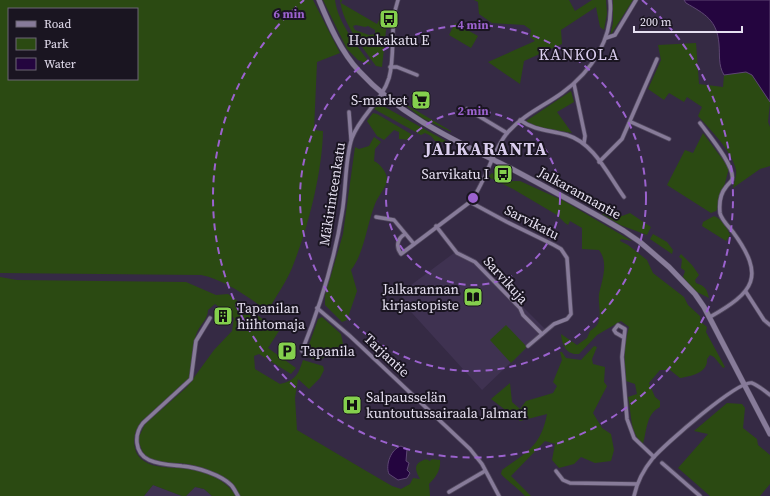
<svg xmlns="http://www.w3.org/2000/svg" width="770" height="496" font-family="'Source Serif 4',serif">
	<rect width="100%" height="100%" fill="#352a44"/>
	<g fill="#3f3251">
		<path d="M458,250L475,259L548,332L528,346L482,390L402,302L403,291Z"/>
		<path d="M153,485L182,496H144Z"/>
		<path d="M195,487L204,489L212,496H186Z"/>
	</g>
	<g fill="#2b4a12" fill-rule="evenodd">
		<path d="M0,0H313L340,53L317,62L314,130L323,131C322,174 308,228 292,268C286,283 275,297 268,311C247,297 226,280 201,275L0,273ZM9,9H137V79H9Z"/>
		<path d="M323,0H335C338,24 358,46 371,65L358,60L347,49Z"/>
		<path d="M340,0H342L341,3L377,24L385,9L388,12L382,67L376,66C362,46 343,25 340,0ZM356,25L365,27L368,26L375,30V34L369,35L355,30L353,26Z"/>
		<path d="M474,0H569L575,11L592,0H606L607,14L604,30L600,27L596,7L561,30L562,44L524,61L520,84L488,62L535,41L530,37L531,30L524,25L492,23L479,14L478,2Z"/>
		<path d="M613,0H633L610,36L613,23Z"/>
		<path d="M455,23L478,36L471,48L449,35Z"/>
		<path d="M696,43L699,84L723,87L724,75L746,72L753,75L770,102L768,122L770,127V166L760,169L733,188C734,183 737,175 736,170C731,149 711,131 698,116L702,107L687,97L684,102L669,93L664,100L648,89L661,60L658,45Z"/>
		<path d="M571,91L574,102L557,112L572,133L532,126L526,121Z"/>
		<path d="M400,101L451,131V132L422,118Z"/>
		<path d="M378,105L383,106L446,141L447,143L435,141L431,136L425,133L421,135L374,109Z"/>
		<path d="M373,113L377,114L411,134L410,140L399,139V132L394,130L384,140L377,136L367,121Z"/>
		<path d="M703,133L729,168L719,206L716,211L711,213L667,185L685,150L693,153Z"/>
		<path d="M374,137L381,142L375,149L374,161C380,164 387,172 387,180C386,188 378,196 375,204C367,224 364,254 351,270L357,291L347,320L342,322L325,305V296L343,234L355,147L359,149L369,146Z"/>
		<path d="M492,173L511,181H520L564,201L632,241L621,239L620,241L628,245L647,260L653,273L684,297L688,305L700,316L701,322L707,327L706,332L725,367L723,368L714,357L710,355L707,359C708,373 691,376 680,378L670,370H660L649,383L655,397L660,401V407C646,414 647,430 643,444C629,432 632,414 628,397L637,394L635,384L626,381L624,348L629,327L621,321L597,335L579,354C566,355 562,345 561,334L577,345L587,338L590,331C594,328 598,326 599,320C601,312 598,303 599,294C602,280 609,263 599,250L582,249V228L570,221L568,225L565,223L557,215L513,189L488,177Z"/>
		<path d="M610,208L622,216L630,213L651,227L647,235L620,225L602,214Z"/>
		<path d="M714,216C721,218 728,229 730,235L726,241L702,226L703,222Z"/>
		<path d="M653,234L667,242L673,250L672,254L650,239Z"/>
		<path d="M681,254L692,265L699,275L695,280L696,283C705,286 707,289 709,298L695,291L683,277L685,271L681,268L682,259L679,257Z"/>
		<path d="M0,277L17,280L186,282L216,295L228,294L279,331L268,348L296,368L291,374L259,354L254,356L255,369L280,384C297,380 298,374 303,360L323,366L324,370L320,378L309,389L298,379L295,398L297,430L368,472L392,486L401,489L410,484L413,478L420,479C414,469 414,463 426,459L430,461L432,459L440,460C441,470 436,477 429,484L430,496H240C226,474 203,465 178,463C170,463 160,463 153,461C143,457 141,448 138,439L145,424L187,387L214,350L232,331L234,318L215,304L208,310C208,320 199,325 196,335C192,348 195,362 191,375C188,385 151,413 141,422C133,432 130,452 144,461C154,468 168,467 180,468C201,469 225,478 236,496H212L204,489L195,487L186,496H182L153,485L144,496H0Z"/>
		<path d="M322,317L341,334L343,344L319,361L305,356L318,319Z"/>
		<path d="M506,325L527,347L511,363L490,340Z"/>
		<path d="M594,346L597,347L592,359L593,364L605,367L604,382L607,386L593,413L602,428L611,434L614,450L611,461L595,463L581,457L574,464L559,468L552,460L555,444L545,441L511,476L531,496H525C519,489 505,479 501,474L502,470C527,452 541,446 547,414L520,421L491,399L510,383L512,402L520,409L526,401L553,393L557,386L553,382L562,360L560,352H562L566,358L581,360Z"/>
		<path d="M727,403L742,404L745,408L743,428L757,439L758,445L770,455V484L760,496H710L678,468L708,434L694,431Z"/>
	</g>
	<g fill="#24053f" stroke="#5e4774">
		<path d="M684,0H770V102L752,75L746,72L724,75C718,65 720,55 719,44C717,20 705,14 686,3Z"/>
		<path d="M401,446L407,449L406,461L409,463L407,470L410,473L407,478L398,480L389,474C385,465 391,449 401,446Z"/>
	</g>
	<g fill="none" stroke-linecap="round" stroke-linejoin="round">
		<defs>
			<g id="minor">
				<path d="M606,38L615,35L636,0"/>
				<path d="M390,67H397L417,75"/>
				<path d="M574,84L585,136L584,143"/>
				<path d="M467,109L507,133"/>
				<path d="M349,112L351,139"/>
				<path d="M520,120C535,131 550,130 567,135C594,143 608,175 624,197"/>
				<path d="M631,122L669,139"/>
				<path d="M700,123C708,134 736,167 732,180C730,183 728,184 726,187C720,194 719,203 720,213C721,219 729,227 733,232C766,277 754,292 710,317"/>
				<path d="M599,162L622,139L657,59"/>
				<path d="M376,217L394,220L414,244"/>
				<path d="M436,226L457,253L475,262L520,308L523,315L542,334"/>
				<path d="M405,234C398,238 395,246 401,254L470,202"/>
				<path d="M746,292L764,320L770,325"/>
				<path d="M317,308L350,336L470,449L482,464L499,496"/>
				<path d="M210,318L196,341L191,379L143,423C134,434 134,453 149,460C160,465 171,465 182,466C197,467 221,475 231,485C234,488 236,493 238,496"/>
				<path d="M623,337L616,333L614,330L618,325L625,329L622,357L627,419L634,438L654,457"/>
				<path d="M528,346L554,324L567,319L571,314L567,258L561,249L554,245L507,222L470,202C485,185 492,150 508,132C523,115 544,106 562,93C592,71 614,38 610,0"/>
				<path d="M302,351C319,309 335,257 342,213C346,192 345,157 352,138C360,116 382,101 389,78C396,53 389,25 398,0"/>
				<path d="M662,463L700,496"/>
				<path d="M556,471L563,480L570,483L637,484"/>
				<path d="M449,492L485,471"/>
				<path d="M634,496C637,482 644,469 653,458C664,445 738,380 752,383C757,385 765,391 770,395"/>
			</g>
			<path id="secondary" d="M319,0C329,24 341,52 359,71C401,117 458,142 512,169C549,189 587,209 624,231L640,242L669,267L695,294L704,307L770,434"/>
		</defs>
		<use href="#minor" stroke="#51485e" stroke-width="5"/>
		<use href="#secondary" stroke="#51485e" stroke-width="6"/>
		<use href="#minor" stroke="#877b99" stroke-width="3.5"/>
		<use href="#secondary" stroke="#877b99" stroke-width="5"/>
	</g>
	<g fill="none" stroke="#9b62ce" stroke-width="2" stroke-dasharray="7 5">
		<circle cx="473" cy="198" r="87"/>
		<circle cx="473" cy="198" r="173"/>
		<path d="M642 0A260 260 0 1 1 304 0"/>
	</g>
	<defs>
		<symbol id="bus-square" viewBox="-11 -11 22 22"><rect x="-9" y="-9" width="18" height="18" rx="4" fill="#84cf4d" stroke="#1a1521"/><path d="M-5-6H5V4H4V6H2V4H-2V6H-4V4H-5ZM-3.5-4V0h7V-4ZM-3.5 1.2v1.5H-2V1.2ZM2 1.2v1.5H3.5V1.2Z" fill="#111"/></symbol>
		<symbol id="supermarket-square" viewBox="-11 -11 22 22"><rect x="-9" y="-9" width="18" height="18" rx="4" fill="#84cf4d" stroke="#1a1521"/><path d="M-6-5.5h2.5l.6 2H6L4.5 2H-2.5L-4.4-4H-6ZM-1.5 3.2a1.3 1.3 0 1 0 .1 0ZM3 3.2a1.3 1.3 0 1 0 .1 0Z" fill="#111"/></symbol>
		<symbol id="library-square" viewBox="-11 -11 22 22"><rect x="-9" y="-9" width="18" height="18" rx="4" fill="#84cf4d" stroke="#1a1521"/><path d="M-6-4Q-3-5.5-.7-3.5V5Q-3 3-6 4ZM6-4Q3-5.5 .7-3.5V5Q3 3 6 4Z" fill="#111"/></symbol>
		<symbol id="building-square" viewBox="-11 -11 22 22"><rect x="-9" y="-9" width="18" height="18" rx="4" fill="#84cf4d" stroke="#1a1521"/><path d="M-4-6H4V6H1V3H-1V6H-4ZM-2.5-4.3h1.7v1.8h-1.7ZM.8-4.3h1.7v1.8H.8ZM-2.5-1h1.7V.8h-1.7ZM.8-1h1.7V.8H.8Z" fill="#111"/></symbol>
		<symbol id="parking-square" viewBox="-11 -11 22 22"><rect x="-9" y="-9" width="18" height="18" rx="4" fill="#84cf4d" stroke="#1a1521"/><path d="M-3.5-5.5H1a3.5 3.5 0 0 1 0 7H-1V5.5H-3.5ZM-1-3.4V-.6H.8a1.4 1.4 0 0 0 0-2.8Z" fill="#111"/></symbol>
		<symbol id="hospital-square" viewBox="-11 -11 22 22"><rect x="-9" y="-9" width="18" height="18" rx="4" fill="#84cf4d" stroke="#1a1521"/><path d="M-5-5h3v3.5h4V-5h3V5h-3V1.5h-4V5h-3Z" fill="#111"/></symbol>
	</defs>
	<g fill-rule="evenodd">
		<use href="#bus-square" x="378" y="8" width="22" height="22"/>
		<use href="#supermarket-square" x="410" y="89" width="22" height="22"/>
		<use href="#bus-square" x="492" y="163" width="22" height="22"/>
		<use href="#library-square" x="462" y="286" width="22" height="22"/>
		<use href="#building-square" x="212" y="305" width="22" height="22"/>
		<use href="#parking-square" x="276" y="340" width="22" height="22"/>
		<use href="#hospital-square" x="341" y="394" width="22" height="22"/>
	</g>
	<g text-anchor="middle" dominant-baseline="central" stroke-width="4" stroke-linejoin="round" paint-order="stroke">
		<g font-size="14" fill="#e6e0f1" stroke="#1a1521" text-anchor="end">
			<text x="389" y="40" text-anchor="middle">Honkakatu E</text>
			<text x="407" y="100">S-market</text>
			<text x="489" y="174">Sarvikatu I</text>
			<text x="459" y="289">Jalkarannan<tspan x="459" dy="16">kirjastopiste</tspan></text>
			<text x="237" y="308" text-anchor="start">Tapanilan<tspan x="237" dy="16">hiihtomaja</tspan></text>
			<text x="301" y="351" text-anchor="start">Tapanila</text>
			<text x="366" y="397" text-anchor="start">Salpausselän<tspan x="366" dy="16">kuntoutussairaala Jalmari</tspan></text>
		</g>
		<g font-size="14" fill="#e6e0f1" stroke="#1a1521">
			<text transform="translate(580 193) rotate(29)">Jalkarannantie</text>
			<text transform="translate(332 194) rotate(-81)">Mäkirinteenkatu</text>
			<text transform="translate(532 222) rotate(27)">Sarvikatu</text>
			<text transform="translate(506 280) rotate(48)">Sarvikuja</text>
			<text transform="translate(387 355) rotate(43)">Tarjantie</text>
		</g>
		<g font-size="16" letter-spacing="1" fill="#dacdee" stroke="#1a1521">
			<text x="579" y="54">KANKOLA</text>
		</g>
		<g font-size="18" font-weight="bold" letter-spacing="1" fill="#dacdee" stroke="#1a1521">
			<text x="486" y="148">JALKARANTA</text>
		</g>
	</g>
	<circle cx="473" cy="198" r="6" fill="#9b62ce" stroke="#1a1521" stroke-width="2"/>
	<g font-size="12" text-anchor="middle" font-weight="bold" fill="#9b62ce" stroke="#1a1521" stroke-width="4" stroke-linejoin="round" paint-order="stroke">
		<text x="289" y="18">6 min</text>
		<text x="473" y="29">4 min</text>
		<text x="473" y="115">2 min</text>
	</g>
	<rect x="8" y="8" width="130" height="72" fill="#1a1521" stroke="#6c6674"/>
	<rect x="16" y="21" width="20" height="6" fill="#877b99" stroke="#6c6674"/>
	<text x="44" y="28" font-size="12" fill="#e6e0f1">Road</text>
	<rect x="16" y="38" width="20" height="12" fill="#2b4a12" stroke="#6c6674"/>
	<text x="44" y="48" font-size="12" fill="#e6e0f1">Park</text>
	<rect x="16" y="58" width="20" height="12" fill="#24053f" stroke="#6c6674"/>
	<text x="44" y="68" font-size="12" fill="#e6e0f1">Water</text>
	<path d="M634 26v6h108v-6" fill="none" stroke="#e6e0f1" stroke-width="2"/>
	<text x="640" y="26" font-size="12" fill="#e6e0f1" stroke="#1a1521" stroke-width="3" paint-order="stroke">200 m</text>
</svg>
